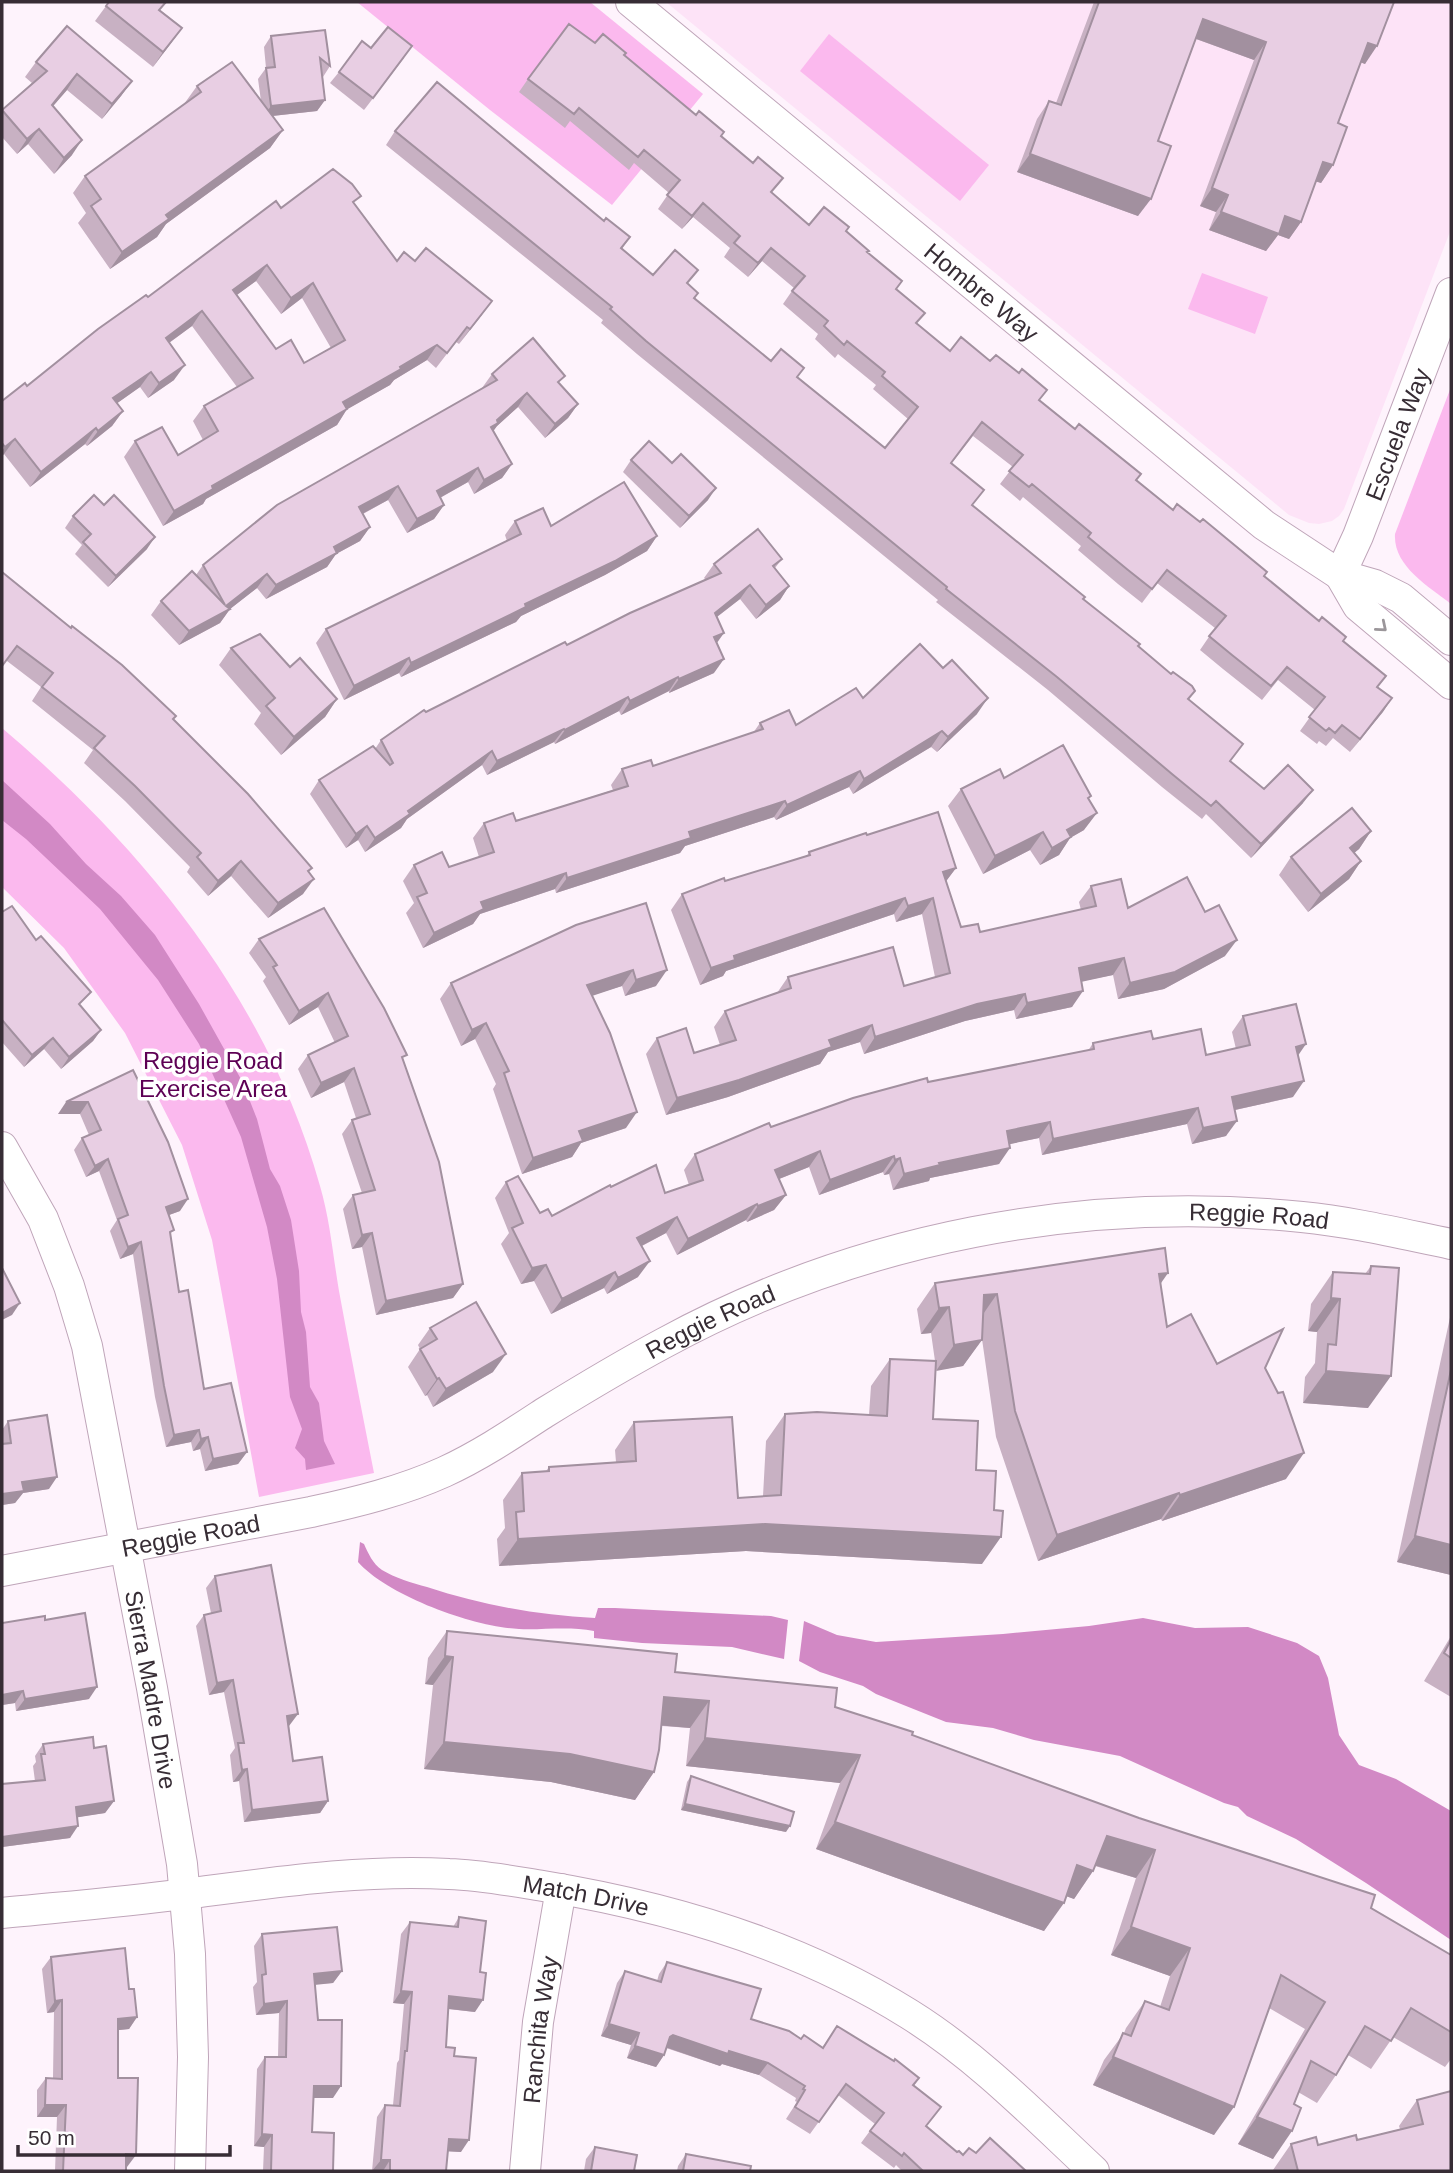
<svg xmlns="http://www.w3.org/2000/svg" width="1453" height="2173" font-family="Helvetica,sans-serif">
	<rect width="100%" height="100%" fill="#fef3fc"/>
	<path fill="#fde3f7" d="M666,2H1451V229L1344,509L1339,516L1332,521L1319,524L1309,523L1289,515Z"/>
	<g fill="#fbb9ee">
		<path d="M357,2H590L703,94L612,205L490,110Z"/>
		<path d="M829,34L989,165L960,201L800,71Z"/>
		<path d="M1202,273L1268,297L1255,334L1188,309Z"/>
		<path d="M1451,387V604C1428,586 1393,566 1395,534Z"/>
		<path d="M2,728C146,850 268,1001 320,1186C330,1220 333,1256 339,1291C350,1351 362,1412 374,1473L259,1497L212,1240L182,1145L125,1033L64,948L2,887Z"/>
	</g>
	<g fill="#d289c5">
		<path d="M2,780L50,824L86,864L121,896L155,935L199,1004L242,1081L257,1119L270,1169L280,1186L291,1220L299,1271L301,1312L306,1332L310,1387L319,1403L324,1441L335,1464L306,1470L305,1459L295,1448L302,1429L290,1397L277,1279L267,1227L241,1137L199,1044L158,980L100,909L26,839L2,820Z"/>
		<path d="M360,1542L364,1544C368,1553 373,1564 382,1570C395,1578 412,1583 427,1587C482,1605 537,1615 595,1618L598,1608H615L771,1616L788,1620L784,1659L732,1647L642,1643L594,1638V1631C569,1626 544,1630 519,1629C474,1627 388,1596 358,1562Z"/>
		<path d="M1143,1618L1195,1628L1248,1627L1297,1643L1319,1656L1328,1678L1339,1735L1359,1765L1396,1779L1451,1811V1940L1366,1883L1296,1839L1247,1816L1238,1807L1224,1803L1120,1756L1034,1740L993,1728L946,1722L876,1694L863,1686L820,1672L799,1661L804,1621L837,1635L876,1642L1003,1634L1089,1626Z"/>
	</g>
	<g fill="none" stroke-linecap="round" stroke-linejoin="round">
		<defs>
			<g id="minor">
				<path id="s1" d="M631,2L1264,525L1340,575L1375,585L1401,598L1451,640"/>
				<path id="s2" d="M1340,575L1358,536L1451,293"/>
				<path d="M1340,575L1358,606L1451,684"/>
				<path id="s3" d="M2,1147L43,1219L69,1286L87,1346L152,1688L182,1864L190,1954L193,2057L190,2171"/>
				<path id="s4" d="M2,1571L311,1512C357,1502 402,1491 444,1472C479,1456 512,1434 544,1413C583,1389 623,1365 664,1343C859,1237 1083,1195 1302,1217C1353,1222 1402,1234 1451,1244"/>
				<path id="s5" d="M2,1913C62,1907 124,1902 184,1894C271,1883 361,1869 449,1874C481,1875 512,1881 543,1886C671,1907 799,1945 909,2014C978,2057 1035,2116 1094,2171"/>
				<path id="s6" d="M525,2171L538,2022L561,1889"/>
			</g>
		</defs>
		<use href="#minor" stroke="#bfa5b9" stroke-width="32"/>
		<use href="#minor" stroke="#fff" stroke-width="30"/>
	</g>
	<g fill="#c8b1c3" fill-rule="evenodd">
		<path d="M109,2L160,10L182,28L153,67L95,21Z"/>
		<path d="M1094,2H1394L1365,64L1360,62L1338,123L1333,165L1321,183L1316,181L1301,222L1289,239L1278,235L1266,251L1209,230L1216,212L1200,206L1254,60L1196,39L1158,141L1138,216L1017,172L1037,119L1049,101L1056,103Z"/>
		<path d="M325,30L330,66L323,77L325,100L317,111L272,116L283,130L270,148L166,224L157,237L110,269L78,223L86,213L73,193L85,176L184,104L197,86L261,101L258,79L266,68L264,47L271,36Z"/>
		<path d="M595,43L624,56L721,136L772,193L809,225L846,232L867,252L902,281L896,290L917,323L950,351L990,361L1173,510L1264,576L1343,641L1378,687L1392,698L1350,752L1333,738L1326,746L1319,741L1317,744L1300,731L1315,710L1278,680L1262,700L1223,669L1200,650L1215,628L1157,583L1142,603L1118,584L1078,550L1081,546L1023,497L1020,501L1000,484L1013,467L973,436L951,464L973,506L1171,674L1195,691L1189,699L1230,762L1264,789L1303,803L1251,858L1206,814L1202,819L1162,787L1048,690L936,602L938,600L637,354L601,323L603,320L386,145L395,131L604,221L630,237L622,249L653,275L688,284L698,293L695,299L771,361L797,378L885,448L908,419L873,389L876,385L838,354L835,358L815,339L818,334L783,304L794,288L762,261L748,277L724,257L730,248L693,217L682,229L658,209L669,193L634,163L629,170L570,121L565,128L519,92L528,79Z"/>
		<path d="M371,48L404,58L364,110L330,83L339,72Z"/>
		<path d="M36,62L132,81L121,96L102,119L67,90L53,106L72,155L54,174L28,144L17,154L2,137V110L32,83L25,77Z"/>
		<path d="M355,204L397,261H415L492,301L459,344L456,342L436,368L427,360L394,380L390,385L347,409L337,425L206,499L203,504L163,526L124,457L135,441L178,455L203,440L193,421L204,406L237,387L192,326L169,343L174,380L148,398L140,387L117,403L123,411L112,426L87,446L85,444L30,487L4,454L2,456V401L27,386L148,297L281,208ZM256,281L281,314L302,298L331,348L304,363L276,349L236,295Z"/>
		<path d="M492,374L560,384L578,404L568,418L545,438L518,407L497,426L493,431L512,464L502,478L474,494L468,482L440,498L444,505L434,519L407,533L388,500L363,514L370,527L360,541L336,554L327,567L266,599L257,588L230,609L220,623L179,645L151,615L161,601L196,575L203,565L482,388Z"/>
		<path d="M631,460L672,463L708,500L680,528L623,472Z"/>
		<path d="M73,516L147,549L108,587L75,554L82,545L65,528Z"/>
		<path d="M515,521L551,526L657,536L647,551L605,575L521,616L516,622L401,677L399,673L344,700L316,643L326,629L507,541L505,535Z"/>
		<path d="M782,559L775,568L789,586L780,600L756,619L740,599L717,617L716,643L714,673L669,693V691L621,715L619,711L555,744L554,742L487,775L482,765L407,819L401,828L365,852L358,840L346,848L310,794L319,780L375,749L381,740L426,712L706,580L704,578L714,564Z"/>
		<path d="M2,572L174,720L312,868L309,872L303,894L268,918L231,876L208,896L187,872L190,867L125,801L84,763L93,750L32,701L41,687L7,661Z"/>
		<path d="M231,648L290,667L337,699L325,717L281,755L254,724L261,713L219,665Z"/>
		<path d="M863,698L977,714L937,752L931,747L853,794L849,787L776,820L774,817L685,846L680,853L556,893L555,889L480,914L473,924L423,948L406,913L414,903L403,881L414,865L449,867L479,857L473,838L484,823L522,819L613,790L611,785L622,769L653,766L753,733L760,723L796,725Z"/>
		<path d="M1004,778L1089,799L1084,830L1070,838L1059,855L1040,865L1030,850L983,874L948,806L961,789Z"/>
		<path d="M1371,831L1359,849L1354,853L1361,861L1349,879L1308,912L1279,875L1291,857Z"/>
		<path d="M867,835L956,868L946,881L961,927L980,932L1081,910L1079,902L1091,886L1128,908L1225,956L1164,989L1118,999L1113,975L1082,981L1072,1007L1016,1019L1014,1010L965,1021L864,1054L860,1042L828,1052L820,1064L728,1097L666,1115L646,1054L657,1038L694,1053L720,1045L714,1027L725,1011L777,993L788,977L904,986L935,977L922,914L896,922L894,914L726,971L723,976L700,985L671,910L682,894L807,856L809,852Z"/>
		<path d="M324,908L403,1060L463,1284L453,1298L376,1315L362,1247L352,1249L343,1209L353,1195L362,1193L342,1134L352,1120L356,1118L344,1082L311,1098L298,1069L308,1055L335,1043L318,1007L289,1025L263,981L266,977L249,953L259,939Z"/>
		<path d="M2,912L101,1030L93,1041L61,1069L44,1049L24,1067L2,1042Z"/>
		<path d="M576,925L656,986L625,996L622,986L592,995L626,1128L581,1143L572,1157L522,1174L493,1089L496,1084L475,1039L461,1046L440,999L451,983Z"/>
		<path d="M1243,1016L1298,1055L1293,1097L1235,1110L1226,1136L1192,1144L1187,1124L1042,1155L1039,1138L1009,1144L999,1164L930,1178L929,1181L893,1190L889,1174L884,1175L883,1172L819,1195L809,1167L779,1179L786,1195L774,1210L747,1222L746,1220L677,1255L666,1233L642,1246L638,1277L607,1294L604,1288L551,1314L534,1281L521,1284L501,1244L509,1233L495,1198L506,1182L540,1213L552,1216L611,1187L665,1193L689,1185L684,1170L695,1154L771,1127L928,1082L1088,1051L1093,1043L1153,1039L1206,1055L1236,1049L1232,1032Z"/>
		<path d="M133,1070L180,1211L169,1215L171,1236L179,1292L204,1389L247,1452L238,1464L205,1471L200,1449L193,1451L191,1442L166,1447L155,1397L133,1254L120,1259L110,1231L117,1220L99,1171L86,1177L74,1150L82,1138L89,1135L80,1114H58Z"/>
		<path d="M1371,1266L1368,1408L1303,1403L1305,1377L1315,1363L1317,1332L1308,1331L1311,1304L1333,1272L1365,1274Z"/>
		<path d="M935,1283L1160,1284L1167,1327L1217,1364L1265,1368L1286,1479L1162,1521L1161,1519L1038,1561L996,1437L982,1339L963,1366L936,1370L933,1419L976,1470L982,1564L746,1551L499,1566L497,1539L505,1528L503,1500L522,1473L546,1471L549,1467L616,1462L615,1450L634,1422L738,1498L763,1496L766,1441L785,1414L869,1415L871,1386L890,1359L935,1361L931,1333L921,1334L917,1309Z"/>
		<path d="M1451,1313V1575L1397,1562Z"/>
		<path d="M430,1328L493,1372L433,1407L427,1395L425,1396L408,1367L420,1349L418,1345Z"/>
		<path d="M8,1421L49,1489L23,1493L15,1503L2,1505V1430Z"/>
		<path d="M215,1576L289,1726L293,1761L328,1801L320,1813L244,1822L239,1781L233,1782L230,1755L235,1748L224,1692L209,1695L196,1626L204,1615L211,1613L206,1588Z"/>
		<path d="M45,1620L89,1699L16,1711L15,1703L2,1705V1623Z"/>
		<path d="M447,1631L675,1672L835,1707L1371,1908L1451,1955V2059L1445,2067L1393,2037L1371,2069L1348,2055L1336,2075L1317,2103L1298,2092L1273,2159L1238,2144L1305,2029L1269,2008L1214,2135L1093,2085L1104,2060L1124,2033L1126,2028L1145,2001L1160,2007L1170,1976L1111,1955L1136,1878L1095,1866L1093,1871L1074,1899L1066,1896L1044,1931L816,1849L840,1783L686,1766L690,1728L662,1726L654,1772L635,1800L551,1782L424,1769L433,1685L425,1684L428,1658Z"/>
		<path d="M1451,1636V1697L1424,1681Z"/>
		<path d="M43,1744L94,1748L114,1801L105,1813L77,1817L70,1838L2,1847V1784L35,1781L33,1766L36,1762L35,1756Z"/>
		<path d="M691,1776L786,1832L681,1810L687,1782Z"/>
		<path d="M459,1917L475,2012L448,2009L446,2047L454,2056L461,2152L448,2151L446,2171H372L377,2117L385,2105H393L397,2063L399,2060L404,2004L393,2003L401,1934L410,1922L453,1927Z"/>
		<path d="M262,1934L342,1971L333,1983L315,1984L318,2020L333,2098H313L312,2132L333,2171H263L264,2147L254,2146L257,2069L265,2057H278L279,2013L256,2015L253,1987L257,1982L254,1946Z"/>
		<path d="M51,1957L129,1989L137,2017L129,2029L118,2030V2078L127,2167H126V2171H55L57,2117H37V2090L46,2078H53L54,2012L47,2013L42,1969Z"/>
		<path d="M667,1962L751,2019L822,2048L837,2026L919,2078L914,2086L927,2126L957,2152L963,2155L976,2153L1026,2171H902L896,2165L894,2168L861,2143L875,2124L838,2095L810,2134L786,2119L797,2102L795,2101L796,2098L759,2075L722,2064L720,2066L666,2048L664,2055L656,2067L627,2058L631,2045L601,2036L617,1983L625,1971L657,1981L659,1974Z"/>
		<path d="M1417,2100L1451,2171H1273V2170L1291,2144L1318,2145L1357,2140L1400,2129L1399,2126Z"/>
		<path d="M595,2147L634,2171H584L586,2159Z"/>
		<path d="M686,2154L750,2171H677L678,2166Z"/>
	</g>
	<g fill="#a2909f">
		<path d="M1203,19L1266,42L1254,60L1191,37Z"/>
		<path d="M182,28L171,43L153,67L163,52Z"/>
		<path d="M1368,43L1377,46L1365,64L1355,60Z"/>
		<path d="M77,74L67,90L41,120L52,105Z"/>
		<path d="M132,81L121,96L102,119L112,104Z"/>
		<path d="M325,100L317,111L263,117L271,106Z"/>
		<path d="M39,129L28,144L17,154L27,139Z"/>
		<path d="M283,130L270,148L166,224L157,237L110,269L122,252L166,215Z"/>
		<path d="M82,140L72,155L54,174L64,158Z"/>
		<path d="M1030,154L1151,199L1138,216L1017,172Z"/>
		<path d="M1323,162L1333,165L1321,183L1311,180Z"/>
		<path d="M1212,188L1228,195L1216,212L1200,206Z"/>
		<path d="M703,203L693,217L682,229L692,216Z"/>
		<path d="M1221,212L1285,216L1301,222L1289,239L1278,235L1266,251L1209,230Z"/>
		<path d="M771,248L762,261L748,277L758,263Z"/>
		<path d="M267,265L256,281L222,306L233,290Z"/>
		<path d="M313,283L302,298L281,314L291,298Z"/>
		<path d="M492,301L481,316L459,344L470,329Z"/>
		<path d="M202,311L192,326L155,353L166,338Z"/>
		<path d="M437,345L427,360L394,380L390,385L332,418L343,402Z"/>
		<path d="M185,365L174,380L148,398L159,383Z"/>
		<path d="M151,372L140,387L102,414L113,398Z"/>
		<path d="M527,393L518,407L497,426L489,437L481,441L497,420Z"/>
		<path d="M578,404L568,418L545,438L555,424Z"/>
		<path d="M347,409L337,425L206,499L203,504L163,526L174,511L212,486Z"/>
		<path d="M123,411L112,426L87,446L98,431Z"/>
		<path d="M96,428L85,444L30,487L41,472Z"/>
		<path d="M15,439L4,454L2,456V451L5,447Z"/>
		<path d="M512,464L502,478L474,494L484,480Z"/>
		<path d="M478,468L468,482L427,505L437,491Z"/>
		<path d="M398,486L388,500L349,521L359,507Z"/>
		<path d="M716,488L708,500L680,528L689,516Z"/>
		<path d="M444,505L434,519L407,533L417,519Z"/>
		<path d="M370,527L360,541L336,554L327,567L266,599L276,585L334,547Z"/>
		<path d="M657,536L647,551L605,575L521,616L516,622L401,677L411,663Z"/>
		<path d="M155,537L147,549L108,587L116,576Z"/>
		<path d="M267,574L257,588L230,609L220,623L179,645L189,631L226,606Z"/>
		<path d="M750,585L740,599L705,626L715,613Z"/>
		<path d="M789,586L780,600L756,619L766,605Z"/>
		<path d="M724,633L714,647V637Z"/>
		<path d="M409,658L399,673L344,700L354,686Z"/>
		<path d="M724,659L714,673L669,693L679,679Z"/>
		<path d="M678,677L669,691L621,715L630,701Z"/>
		<path d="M628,697L619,711L555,744L565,730Z"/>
		<path d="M988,698L977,714L937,752L948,737Z"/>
		<path d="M1392,698L1383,712L1350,752L1360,739Z"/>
		<path d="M337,699L325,717L281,755L294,737Z"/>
		<path d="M564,729L554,742L487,775L497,761Z"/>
		<path d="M942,731L931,747L853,794L864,779Z"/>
		<path d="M492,751L482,765L407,819L401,828L365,852L375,838L408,811Z"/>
		<path d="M860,771L849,787L776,820L787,805Z"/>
		<path d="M1313,790L1303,803L1251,858L1261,844Z"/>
		<path d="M785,801L774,817L685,846L680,853L556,893L567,878L689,832Z"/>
		<path d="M1097,813L1084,830L1070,838L1059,855L1040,865L1052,848L1067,830Z"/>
		<path d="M367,826L358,840L346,848L356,834Z"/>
		<path d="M1371,831L1359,849L1338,866L1350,848Z"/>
		<path d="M1043,832L1030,850L983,874L995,856Z"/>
		<path d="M241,861L231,876L208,896L218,881Z"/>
		<path d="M1361,861L1349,879L1308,912L1321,894Z"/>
		<path d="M956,868L944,884L943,872Z"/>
		<path d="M566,873L555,889L480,914L473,924L423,948L434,933L481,902Z"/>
		<path d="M314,879L303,894L268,918L278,903Z"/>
		<path d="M905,898L894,914L726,971L723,976L700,985L711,968L734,956Z"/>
		<path d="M933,898L922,914L896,922L908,906Z"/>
		<path d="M1237,940L1225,956L1164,989L1118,999L1130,983Z"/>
		<path d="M1124,958L1113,975L1067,985L1079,968Z"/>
		<path d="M633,970L622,986L577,1001L587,985Z"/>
		<path d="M667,970L656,986L625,996L636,980Z"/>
		<path d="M1083,991L1072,1007L1016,1019L1027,1003Z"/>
		<path d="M328,993L318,1007L289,1025L299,1011Z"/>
		<path d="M1025,994L1014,1010L965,1021L864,1054L875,1037L977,1004Z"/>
		<path d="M486,1023L475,1039L461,1046L472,1030Z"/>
		<path d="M872,1025L860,1042L828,1052L820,1064L728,1097L666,1115L677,1098L829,1040Z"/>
		<path d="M101,1030L93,1041L61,1069L69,1057Z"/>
		<path d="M53,1038L44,1049L24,1067L32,1055Z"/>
		<path d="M1306,1044L1295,1060L1296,1047Z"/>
		<path d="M354,1068L344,1082L311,1098L321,1083Z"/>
		<path d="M1304,1081L1293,1097L1221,1113L1232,1097Z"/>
		<path d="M66,1102H88L80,1114H58Z"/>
		<path d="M1198,1108L1187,1124L1042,1155L1053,1139Z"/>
		<path d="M637,1112L626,1128L581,1143L572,1157L522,1174L533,1158L579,1131Z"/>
		<path d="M1237,1121L1226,1136L1192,1144L1203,1128Z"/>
		<path d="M1050,1122L1039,1138L996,1147L1007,1131Z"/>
		<path d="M1010,1148L999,1164L930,1178L929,1181L893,1190L904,1174L939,1163Z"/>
		<path d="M820,1151L809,1167L764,1185L775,1170Z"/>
		<path d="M894,1156L883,1172L819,1195L830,1180Z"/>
		<path d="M900,1158L889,1174L884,1175L895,1160Z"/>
		<path d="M108,1159L99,1171L86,1177L95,1166Z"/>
		<path d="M786,1195L774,1210L747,1222L758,1206Z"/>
		<path d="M188,1199L180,1211L158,1219L166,1207Z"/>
		<path d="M757,1204L746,1220L677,1255L688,1239Z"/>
		<path d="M677,1217L666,1233L626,1254L637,1238Z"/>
		<path d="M372,1233L362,1247L352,1249L362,1235Z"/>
		<path d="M141,1242L133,1254L120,1259L128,1247Z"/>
		<path d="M650,1261L638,1277L607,1294L618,1278Z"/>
		<path d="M546,1265L534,1281L521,1284L532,1268Z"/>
		<path d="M615,1272L604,1288L551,1314L562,1299Z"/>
		<path d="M1168,1273L1150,1299L1159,1274Z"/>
		<path d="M463,1284L453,1298L376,1315L386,1301Z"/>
		<path d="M997,1294L979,1320L984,1295Z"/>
		<path d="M1331,1298L1340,1299L1317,1332L1308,1331Z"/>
		<path d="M20,1303L12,1315L2,1320V1313Z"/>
		<path d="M949,1307L931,1333L921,1334L939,1308Z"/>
		<path d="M982,1340L963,1366L936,1371L954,1345Z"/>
		<path d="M506,1354L493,1372L433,1407L446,1389Z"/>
		<path d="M1326,1371L1391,1376L1368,1408L1303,1403Z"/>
		<path d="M439,1378L427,1395L425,1396L437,1379Z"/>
		<path d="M199,1430L191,1442L166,1447L174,1435Z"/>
		<path d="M208,1437L200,1449L193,1451L201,1439Z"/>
		<path d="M247,1452L238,1464L205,1471L213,1459Z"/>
		<path d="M1304,1453L1286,1479L1162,1521L1180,1495Z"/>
		<path d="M57,1477L49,1489L23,1493L15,1503L2,1505V1494L22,1482Z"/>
		<path d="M1179,1493L1161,1519L1038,1561L1057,1535Z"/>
		<path d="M765,1524L1001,1537L982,1564L746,1551L499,1566L518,1539Z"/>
		<path d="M1415,1536L1451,1545V1575L1397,1562Z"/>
		<path d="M445,1656L453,1657L433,1685L425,1684Z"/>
		<path d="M233,1680L224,1692L209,1695L217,1683Z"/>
		<path d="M97,1687L89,1699L16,1711L25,1699Z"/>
		<path d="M23,1691L15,1703L2,1705V1695Z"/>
		<path d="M664,1697L709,1701L690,1728L645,1724Z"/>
		<path d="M298,1714L289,1726L279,1728L287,1716Z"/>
		<path d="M705,1738L860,1755L840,1783L686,1766Z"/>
		<path d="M444,1742L570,1754L654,1772L635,1800L551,1782L424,1769Z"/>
		<path d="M247,1769L239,1781L233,1782L242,1770Z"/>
		<path d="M114,1801L105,1813L67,1819L76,1807Z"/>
		<path d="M328,1801L320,1813L244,1822L252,1810Z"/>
		<path d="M685,1804L790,1826L786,1832L681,1810Z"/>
		<path d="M835,1822L1064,1903L1044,1931L816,1849Z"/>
		<path d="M78,1826L70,1838L2,1847V1837Z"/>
		<path d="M1107,1836L1155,1850L1136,1878L1087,1863Z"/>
		<path d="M1077,1865L1093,1871L1074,1899L1058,1893Z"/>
		<path d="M1131,1927L1190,1948L1170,1976L1111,1955Z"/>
		<path d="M342,1971L333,1983L305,1986L314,1974Z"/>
		<path d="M401,1991L412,1992L404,2004L393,2003Z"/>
		<path d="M449,1996L483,2000L475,2012L441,2008Z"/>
		<path d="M62,2000L54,2012L47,2013L55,2001Z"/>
		<path d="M287,2001L279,2013L256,2015L264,2004Z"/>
		<path d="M137,2017L129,2029L110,2031L118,2019Z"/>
		<path d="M609,2024L639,2033L631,2045L601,2036Z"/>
		<path d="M673,2035L768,2063L759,2075L722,2064L720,2066L665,2047L670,2037Z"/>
		<path d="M635,2046L664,2055L656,2067L627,2058Z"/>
		<path d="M1113,2057L1234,2107L1214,2135L1093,2085Z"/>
		<path d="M314,2086H341L333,2098H305Z"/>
		<path d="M45,2105H66L57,2117H37Z"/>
		<path d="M1257,2117L1292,2131L1273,2159L1238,2144Z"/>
		<path d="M262,2134L272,2135L264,2147L254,2146Z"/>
		<path d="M449,2139L469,2140L461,2152L440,2151Z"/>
		<path d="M126,2154L136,2155L127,2167L118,2166Z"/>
		<path d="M381,2160H390L383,2171H372Z"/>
	</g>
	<g fill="#e8cee3" stroke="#a2909f" stroke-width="2" fill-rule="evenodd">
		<path d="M109,2H166L159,10L182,28L163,52L106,6Z"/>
		<path d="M1099,2H1394L1377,46L1368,43L1338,123L1347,127L1333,165L1323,162L1301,222L1285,216L1279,234L1221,212L1228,195L1212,188L1266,42L1203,19L1158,141L1171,146L1151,199L1030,154L1049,101L1061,105Z"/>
		<path d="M569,24L595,43L603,34L626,53L624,55L696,115L699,111L724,132L721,136L753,163L758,157L783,178L771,192L809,225L824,207L849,227L846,231L869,251L867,252L902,281L896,289L925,313L916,323L950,351L961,337L990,361L996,355L1019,373L1022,369L1047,390L1039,400L1075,429L1079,424L1141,474L1136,480L1173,510L1177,504L1200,522L1203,519L1267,572L1264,576L1319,621L1322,617L1346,637L1343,641L1386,676L1377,687L1392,698L1360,739L1342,725L1335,733L1329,728L1326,731L1309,717L1325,697L1287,667L1271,686L1232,655L1209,636L1226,616L1167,570L1152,589L1128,570L1088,537L1091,533L1032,484L1029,487L1009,471L1023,455L982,422L951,463L984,490L972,505L1085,597L1083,599L1140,644L1138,646L1171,674L1173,672L1192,686L1195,691L1188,699L1243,744L1230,761L1264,789L1288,765L1313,790L1261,844L1216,801L1211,806L1172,774L1057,677L946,589L947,587L646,341L610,309L612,307L395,131L437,82L604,221L606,218L630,237L621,248L653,275L675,250L698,270L687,283L698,293L694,298L771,361L781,349L804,368L797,377L885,448L918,407L882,376L885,372L847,341L844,345L824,326L828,321L792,291L805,276L771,248L758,263L734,243L740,236L703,203L692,216L667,195L680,180L644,150L638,157L579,108L574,114L528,79Z"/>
		<path d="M67,26L132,81L112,104L77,74L52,105L82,140L64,158L39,129L27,139L2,110L47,71L36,62Z"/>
		<path d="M388,27L412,46L373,98L339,72L362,41L371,48Z"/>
		<path d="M325,30L330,66L320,58L325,100L271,106L266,68L275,67L271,36Z"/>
		<path d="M232,62L283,130L166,215L169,219L122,252L91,206L101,199L85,176L201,92L197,86Z"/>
		<path d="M333,169L352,184L361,196L353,202L397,261L404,252L415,261L426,248L492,301L470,329L467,327L447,353L437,345L400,367L401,369L343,402L347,409L212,486L213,489L174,511L135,441L162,427L178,455L218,431L204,406L253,378L202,311L166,338L185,365L159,383L151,372L113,398L123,411L98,431L96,428L41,472L15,439L5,447L2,443V401L25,383L27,386L98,329L146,295L148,297L276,201L281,208ZM267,265L291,298L313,283L345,340L304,363L291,340L276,349L233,290Z"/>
		<path d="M533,338L565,376L558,382L578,404L555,424L527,393L497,420L498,423L491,427L512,464L484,480L478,468L437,491L444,505L417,519L398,486L359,507L370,527L334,547L337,553L276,585L267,574L226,606L230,609L189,631L161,601L192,571L225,605L203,565L277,505L497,380L492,374Z"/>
		<path d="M649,441L672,463L681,454L716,488L689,516L631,460Z"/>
		<path d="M624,482L657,536L615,561L525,604L526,607L411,663L409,658L354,686L326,629L521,534L515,521L543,508L551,526Z"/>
		<path d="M94,495L104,505L114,495L155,537L116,576L83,542L91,534L73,516Z"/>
		<path d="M758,529L782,559L773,566L789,586L766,605L750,585L715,613L724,633L714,637L724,659L679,679L678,677L630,701L628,697L565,730L564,729L497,761L492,751L408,811L410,814L375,838L367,826L356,834L319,780L373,746L390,765L393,763L381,740L424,710L426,712L565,642L567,645L630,613L721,573L714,564Z"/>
		<path d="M2,572L71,628L72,626L122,665L176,716L173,719L248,794L312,868L308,871L314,879L278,903L241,861L218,881L197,857L201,853L135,786L94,748L105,736L42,687L53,673L17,646L2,666Z"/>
		<path d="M260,634L290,667L300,658L337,699L294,737L266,706L275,698L231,648Z"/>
		<path d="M920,644L943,668L952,660L988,698L948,737L942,731L864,779L860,771L787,805L785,801L689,832L691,838L567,878L566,873L481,902L484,909L434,933L417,897L427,893L414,865L442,852L449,867L494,852L484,823L513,813L516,821L522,819L628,786L622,769L651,760L653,766L763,729L760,723L789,710L796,725L856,688L863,698Z"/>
		<path d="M1063,745L1091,796L1088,798L1097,813L1067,830L1071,837L1052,848L1043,832L995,856L961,789L1000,769L1004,778Z"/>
		<path d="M1352,808L1371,831L1350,848L1361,861L1321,894L1291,857Z"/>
		<path d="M938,812L956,868L943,872L961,927L978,924L980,932L1096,906L1091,886L1121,879L1128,908L1187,877L1205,912L1219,905L1237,940L1175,972L1130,983L1124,958L1079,968L1083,991L1027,1003L1025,994L977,1004L875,1037L872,1025L829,1040L832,1047L739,1080L677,1098L657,1038L686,1028L694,1053L736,1040L725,1011L791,988L788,977L893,947L904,986L950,973L933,898L908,906L905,898L734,956L735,960L711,968L682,894L724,878L725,881L810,855L809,852L866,833L867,835Z"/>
		<path d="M646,903L667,970L636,980L633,970L587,985L610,1033L637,1112L579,1131L583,1141L533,1158L504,1073L509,1071L486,1023L472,1030L451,983L576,925Z"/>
		<path d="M12,906L36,940L41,936L91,992L79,1004L101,1030L69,1057L53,1038L32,1055L2,1020V912Z"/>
		<path d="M324,908L384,1008L407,1055L402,1057L439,1162L463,1284L386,1301L372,1233L362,1235L353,1195L375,1190L352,1120L370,1114L354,1068L321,1083L308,1055L348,1036L328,993L299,1011L273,967L277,965L259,939Z"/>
		<path d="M1296,1004L1306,1044L1296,1047L1304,1081L1232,1097L1237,1121L1203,1128L1198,1108L1053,1139L1050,1122L1007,1131L1010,1148L939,1163L940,1165L904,1174L900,1158L895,1160L894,1156L830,1180L820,1151L775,1170L786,1195L758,1206L757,1204L688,1239L677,1217L637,1238L650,1261L618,1278L615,1272L562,1299L546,1265L532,1268L512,1228L523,1223L506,1182L518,1176L540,1213L548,1209L552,1216L610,1185L611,1187L656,1165L665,1193L703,1180L695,1154L769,1123L771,1127L853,1098L927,1078L928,1082L1094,1049L1093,1043L1151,1031L1153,1039L1201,1029L1206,1055L1250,1045L1243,1016Z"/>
		<path d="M133,1070L168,1142L188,1199L166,1207L174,1230L170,1232L179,1292L188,1290L204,1389L231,1383L247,1452L213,1459L208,1437L201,1439L199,1430L174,1435L164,1386L141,1242L128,1247L118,1219L128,1215L108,1159L95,1166L82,1138L101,1130L88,1102H66Z"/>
		<path d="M1165,1248L1168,1273L1159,1274L1167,1327L1191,1314L1217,1364L1283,1329L1265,1368L1278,1393L1283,1392L1304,1453L1180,1495L1179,1493L1057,1535L1015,1411L997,1294L984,1295L982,1340L954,1345L949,1307L939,1308L935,1283Z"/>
		<path d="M1371,1266L1399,1268L1391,1376L1326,1371L1328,1344L1336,1345L1340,1299L1331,1298L1333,1272L1370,1274Z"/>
		<path d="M2,1268L20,1303L2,1313Z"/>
		<path d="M476,1302L506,1354L446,1389L439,1378L437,1379L420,1349L437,1339L430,1328Z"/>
		<path d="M890,1359L936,1361L933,1419L978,1421L976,1470L996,1471L994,1510L1003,1511L1001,1537L765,1524L518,1539L516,1512L524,1511L522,1473L549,1471V1467L636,1461L634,1422L732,1417L738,1498L781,1495L785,1414L817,1412L887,1416Z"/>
		<path d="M1451,1370V1545L1415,1536Z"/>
		<path d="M47,1415L57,1477L22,1482L24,1491L2,1494V1444L11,1443L8,1421Z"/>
		<path d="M271,1565L298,1714L287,1716L293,1761L322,1757L328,1801L252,1810L247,1769L242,1770L238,1743H244L233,1680L217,1683L204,1615L221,1611L215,1576Z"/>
		<path d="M85,1613L97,1687L25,1699L23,1691L2,1695V1623L45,1616V1620Z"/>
		<path d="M447,1631L677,1654L675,1672L837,1688L835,1707L913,1732L912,1735L1139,1818L1375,1895L1371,1908L1451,1955V2032L1411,2008L1391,2041L1365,2026L1336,2075L1311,2061L1294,2104L1301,2108L1292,2131L1257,2117L1325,2002L1281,1975L1234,2107L1113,2057L1123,2033L1131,2036L1145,2001L1169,2010L1190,1948L1131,1927L1155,1850L1107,1836L1093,1871L1077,1865L1064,1903L835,1822L860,1755L705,1738L709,1701L664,1697L659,1750L654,1772L570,1754L444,1742L453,1657L445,1656Z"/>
		<path d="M1451,1640V1658L1444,1653Z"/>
		<path d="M93,1737L94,1748L106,1746L114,1801L76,1807L78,1826L2,1837V1784L45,1780L41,1754H45L43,1744Z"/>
		<path d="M691,1776L794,1812L790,1826L685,1804Z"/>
		<path d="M459,1917L486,1921L480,1972L486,1973L483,2000L449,1996L446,2047L455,2048L454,2056L476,2058L469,2140L449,2139L446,2171H390V2160H381L385,2105L400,2106L405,2051H407L412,1992L401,1991L410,1922L458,1927Z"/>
		<path d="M337,1927L342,1971L314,1974L318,2020H342L341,2086H314L312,2132L334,2133L333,2171H271L272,2135L262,2134L265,2057H286L287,2001L264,2004L262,1975L266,1974L262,1934Z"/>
		<path d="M125,1948L129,1989H134L137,2017L118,2019V2078H138L136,2155L126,2154V2171H63L66,2105H45L46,2078L62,2079V2000L55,2001L51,1957Z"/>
		<path d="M667,1962L761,1989L751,2019L789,2031L801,2039L804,2035L823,2048L837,2026L894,2061L895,2059L919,2078L913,2085L941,2107L926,2126L957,2152L959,2151L963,2155L969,2148L976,2153L990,2138L1026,2171H923L904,2153L902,2156L870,2131L884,2113L846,2084L819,2122L795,2107L805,2090L803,2089L805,2086L768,2063L729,2051L728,2054L673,2035L670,2037L664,2055L635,2046L639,2033L609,2024L625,1971L661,1982Z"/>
		<path d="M1451,2091V2171H1298L1291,2144L1316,2137L1318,2145L1356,2135L1357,2140L1423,2124L1417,2100Z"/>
		<path d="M595,2147L637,2155L634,2171H591Z"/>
		<path d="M686,2154L751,2166L750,2171H683Z"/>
	</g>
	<defs><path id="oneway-chevron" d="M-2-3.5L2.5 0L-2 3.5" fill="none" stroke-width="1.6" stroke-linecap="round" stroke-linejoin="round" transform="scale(1.75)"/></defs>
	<use stroke="#9b969a" href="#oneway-chevron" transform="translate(1382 627) rotate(40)"/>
	<g text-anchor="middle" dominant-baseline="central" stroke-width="7" stroke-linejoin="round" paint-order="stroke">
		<g font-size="24" fill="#372d35" stroke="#fff">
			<text stroke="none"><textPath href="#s1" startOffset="455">Hombre Way</textPath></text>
			<text stroke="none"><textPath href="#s2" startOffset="152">Escuela Way</textPath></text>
			<text stroke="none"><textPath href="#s4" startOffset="1326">Reggie Road</textPath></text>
			<text stroke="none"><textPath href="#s4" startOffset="760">Reggie Road</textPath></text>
			<text stroke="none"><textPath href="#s4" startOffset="192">Reggie Road</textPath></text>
			<text stroke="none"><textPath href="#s3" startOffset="567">Sierra Madre Drive</textPath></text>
			<text stroke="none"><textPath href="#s5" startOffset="588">Match Drive</textPath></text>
			<text stroke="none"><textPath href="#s6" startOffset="142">Ranchita Way</textPath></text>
		</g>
		<g font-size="24" fill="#5d0054" stroke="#fff">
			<text x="213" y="1060">Reggie Road<tspan x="213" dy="28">Exercise Area</tspan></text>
		</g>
	</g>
	<rect width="1453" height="2173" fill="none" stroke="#372d35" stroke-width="7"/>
	<path d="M18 2145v10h212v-10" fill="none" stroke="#372d35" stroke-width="3.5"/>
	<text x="28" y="2145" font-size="21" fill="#372d35" stroke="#ffffff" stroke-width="5" paint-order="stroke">50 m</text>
</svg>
